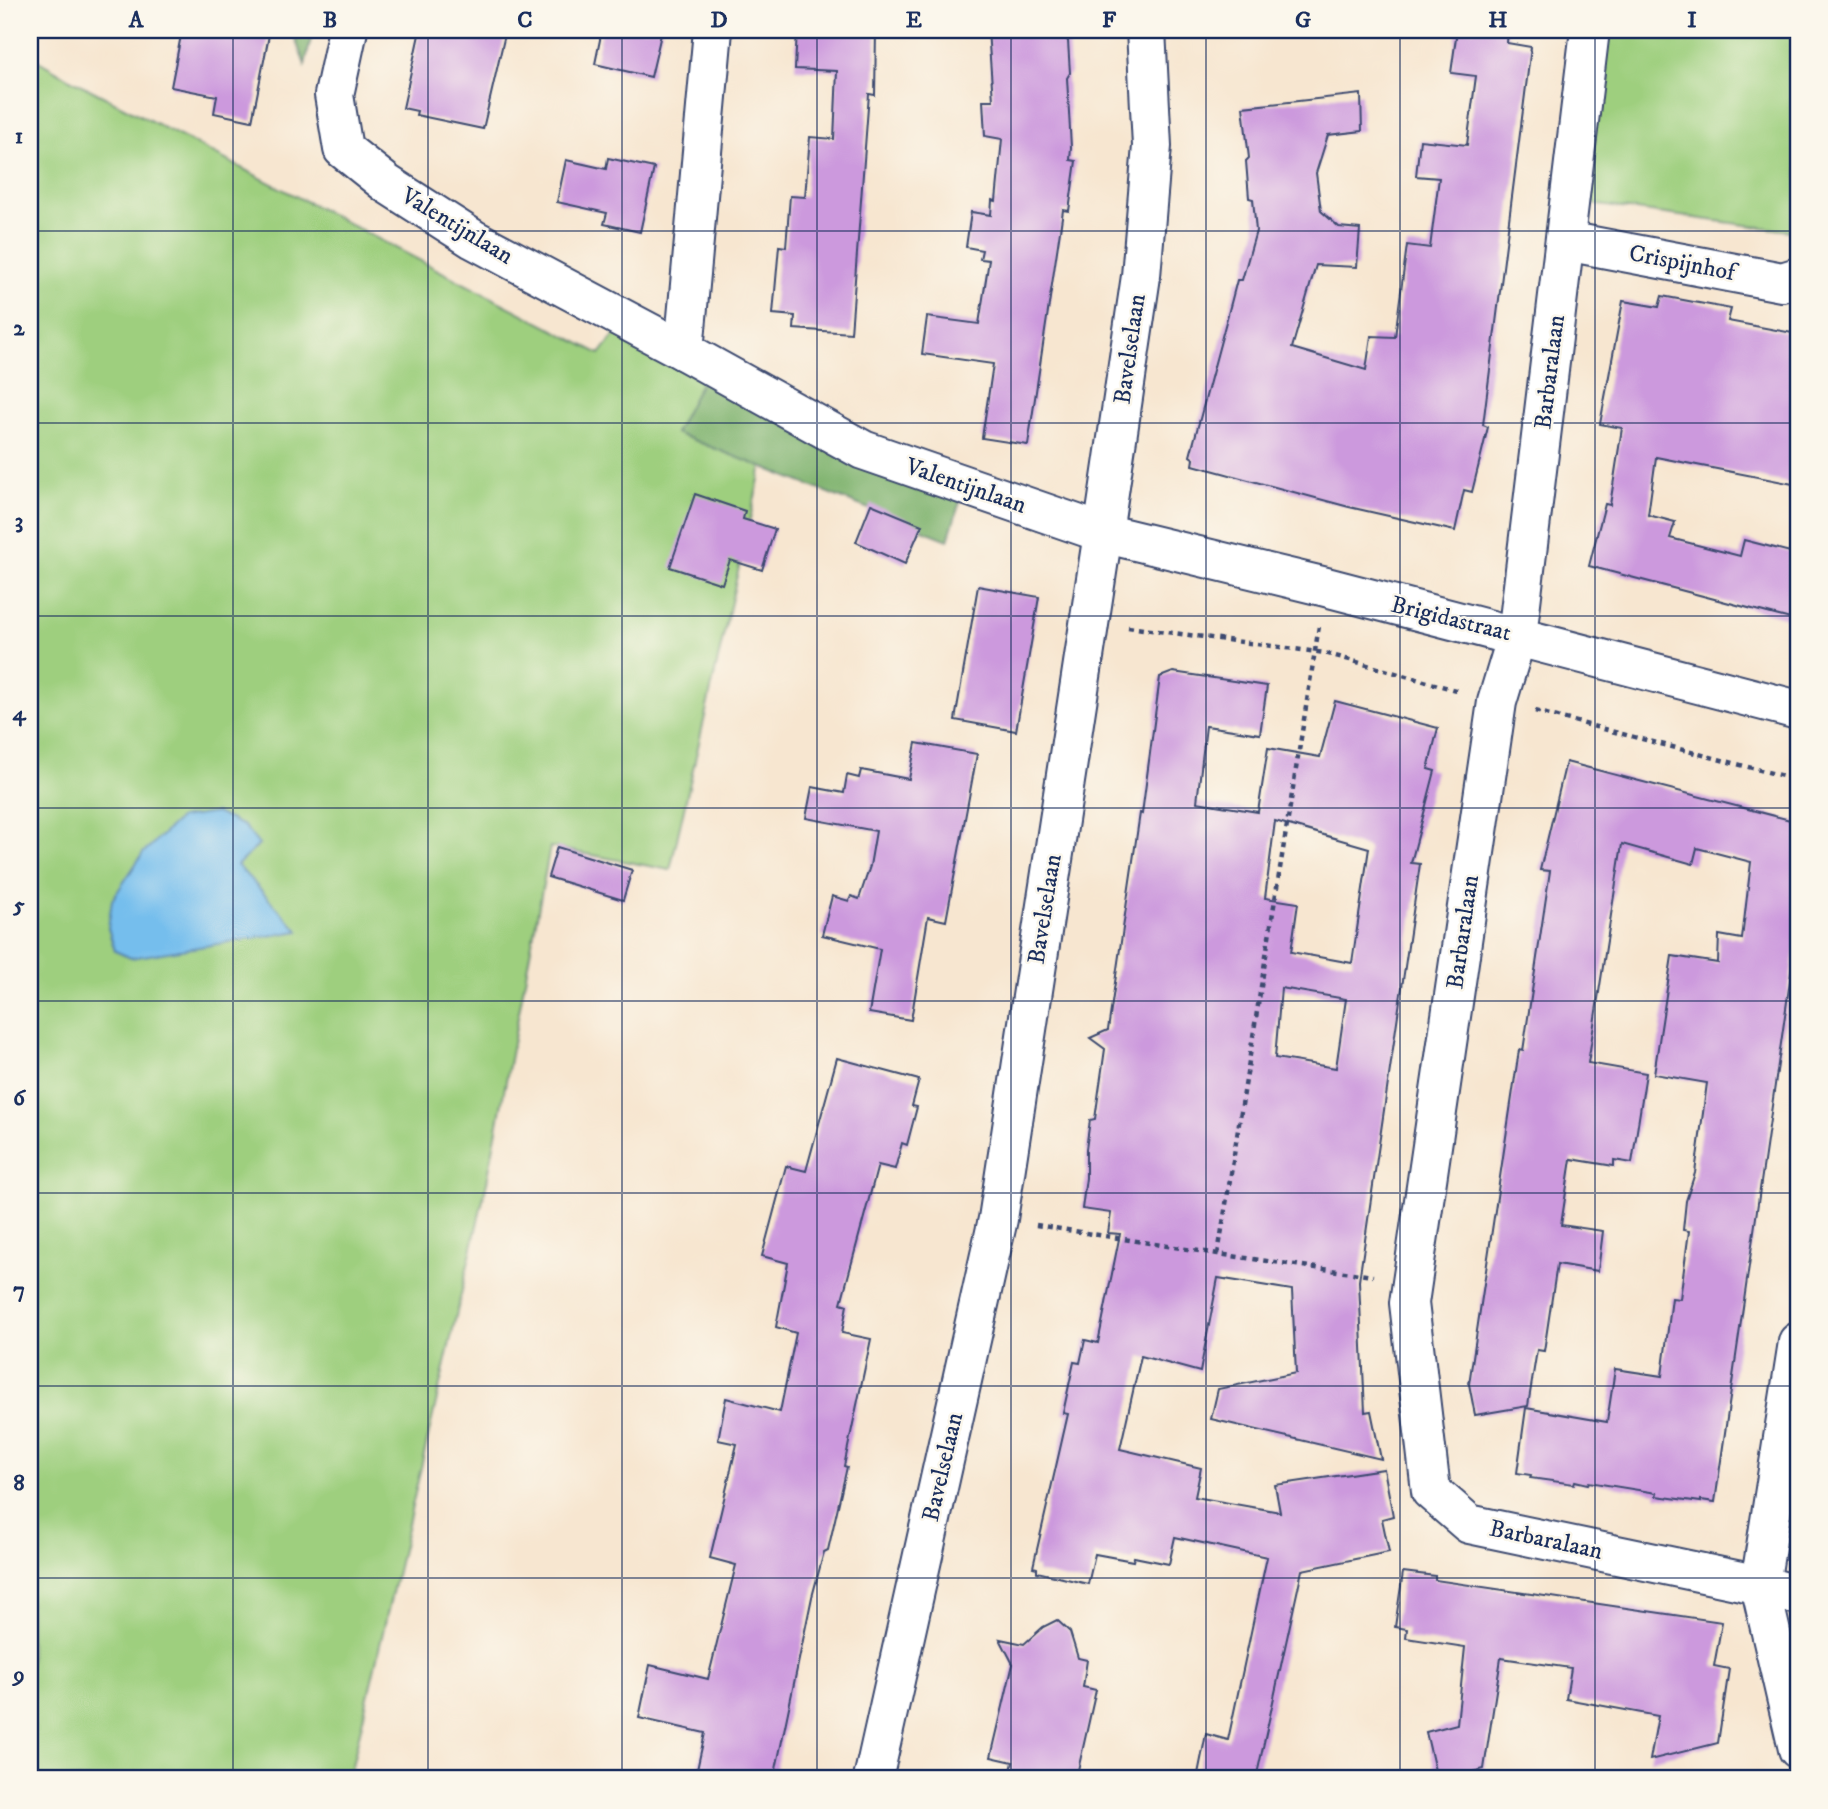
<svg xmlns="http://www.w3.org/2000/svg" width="1828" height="1809" font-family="'IM FELL DW Pica',serif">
	<rect width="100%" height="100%" fill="#fbf7ec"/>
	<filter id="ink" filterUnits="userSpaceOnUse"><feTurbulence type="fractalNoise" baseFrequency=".0143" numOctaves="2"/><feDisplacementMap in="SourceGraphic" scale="14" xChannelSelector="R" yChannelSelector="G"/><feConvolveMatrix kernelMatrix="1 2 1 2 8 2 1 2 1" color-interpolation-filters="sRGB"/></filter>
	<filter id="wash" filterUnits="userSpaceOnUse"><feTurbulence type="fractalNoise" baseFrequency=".00686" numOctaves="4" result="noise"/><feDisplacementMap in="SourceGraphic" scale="28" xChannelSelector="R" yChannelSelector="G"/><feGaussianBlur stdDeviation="1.57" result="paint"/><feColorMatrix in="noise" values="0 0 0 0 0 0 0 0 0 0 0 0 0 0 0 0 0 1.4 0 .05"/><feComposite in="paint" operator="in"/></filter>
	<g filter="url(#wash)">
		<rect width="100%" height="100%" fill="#f7e6d0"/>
		<g fill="#9ecf7e" stroke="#5c7f6e" stroke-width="2" fill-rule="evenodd">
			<path d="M1607,30H1798V232L1584,203Z"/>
			<path d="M30,56L70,79L600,354L619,329L704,377L676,433L762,466L670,870L550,847L487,1182L349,1779H30ZM259,845L131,958L115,951L108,928Z"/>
		</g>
		<g fill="#7eb26d" stroke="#4c7066" stroke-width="2">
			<path d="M292,30H313L305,65Z"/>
			<path d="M704,377L962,495L948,540L675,433Z"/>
		</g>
		<path fill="#74beed" stroke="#4876a6" stroke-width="2" d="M216,813L244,826L259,845L237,865L299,931L131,958L115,951L108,928L112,900L143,853L180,818Z"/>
		<g id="blocks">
			<g fill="#c9d" fill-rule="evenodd">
				<path d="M182,30H270L252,121L214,113L217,96L171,87Z"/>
				<path d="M420,30H506L483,129L416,115L417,111L403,108Z"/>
				<path d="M602,30H662L651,77L595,64Z"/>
				<path d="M797,30H876L875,95L869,94L851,333L794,329L795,316L773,314L779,246L786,247L790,196L805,197L810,137L834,139L837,71L795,69Z"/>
				<path d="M988,30H1056L1068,41L1070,73L1067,78L1071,147L1070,160L1076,161L1069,211L1063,210L1061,224L1028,445L982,438L993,364L922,354L927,317L979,324L989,260L980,259L982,250L966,247L971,212L991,215L992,200L996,201L1002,139L985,136L983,100H993Z"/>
				<path d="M1457,30H1508L1507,43L1531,47L1483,425L1488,427L1472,492L1464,490L1455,531L1349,507L1193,465L1194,459L1190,456L1231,303L1237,280H1242L1256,231L1253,199L1249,198L1246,161L1249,158L1243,107L1361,94L1362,131L1328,135L1316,173L1321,211L1339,227L1360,229L1357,267L1316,265L1292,348L1366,370L1371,336L1395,337L1407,245L1430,248L1439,178L1416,176L1420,140L1467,145L1476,76L1451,73Z"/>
				<path d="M608,158L654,168L640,232L604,224L607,213L557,202L566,160L606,169Z"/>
				<path d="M1662,296L1731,309L1728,321L1798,334V485L1656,457L1648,515L1675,522L1670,538L1740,556L1744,540L1798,554V621L1589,566L1605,504L1610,505L1622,428L1600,424L1623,301L1659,307Z"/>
				<path d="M695,494L745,511L743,519L775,529L762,570L730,560L722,584L670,567Z"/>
				<path d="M871,504L922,525L905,564L856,542Z"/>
				<path d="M978,586L1039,597L1016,731L955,720Z"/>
				<path d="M1173,672L1267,686L1260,734L1206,726L1197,802L1258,812L1268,748L1320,757L1335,701L1438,728L1428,769L1435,771L1411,863L1420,864L1359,1281L1365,1412L1371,1411L1381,1459L1211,1419L1218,1389L1296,1373L1292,1290L1218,1278L1200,1372L1141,1356L1120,1449L1201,1468L1195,1497L1280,1512L1275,1485L1384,1469L1393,1516L1382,1519L1389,1552L1302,1570L1256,1779H1197L1206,1734L1228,1740L1267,1557L1175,1537L1169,1564L1134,1557L1133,1561L1095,1554L1088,1584L1037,1572V1568L1033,1567L1068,1414L1063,1413L1074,1362L1080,1363L1085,1340L1098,1343L1120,1234L1108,1233L1111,1213L1082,1209L1086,1178V1149L1090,1120L1095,1119L1105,1049L1090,1038L1108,1030L1140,813L1142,814L1160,677ZM1275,821L1369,848L1352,963L1291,952L1298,903L1265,898ZM1281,988L1346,999L1336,1068L1275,1058Z"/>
				<path d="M916,743L977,754L946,921L928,917L911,1020L869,1013L880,949L822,935L832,896L849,901L851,896L859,899L870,866L876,831L806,818L812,787L844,793L847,775L859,778L861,770L909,779Z"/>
				<path d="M1566,762L1798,822V925L1715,1502L1701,1500V1502L1656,1496L1657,1493L1589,1482L1588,1484L1575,1481L1574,1484L1530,1478L1531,1475L1517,1473L1526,1408L1607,1422L1615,1369L1662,1376L1672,1298L1680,1299L1689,1231L1683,1230L1686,1201L1695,1173L1707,1083L1654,1074L1672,956L1718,963L1719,935L1742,939L1751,862L1697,848L1693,864L1622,844L1588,1063L1646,1073L1632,1163L1614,1160V1166L1571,1159L1561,1225L1603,1231L1598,1271L1557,1264L1544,1351L1537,1350L1528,1406L1475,1415L1469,1384L1519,1050L1523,1051L1550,871L1540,870Z"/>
				<path d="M557,847L632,870L623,900L548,877Z"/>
				<path d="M837,1058L919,1080L912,1106L917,1107L907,1145L902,1143L895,1169L878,1165L841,1303L847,1305L842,1333L871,1339L844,1466L847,1467L828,1550L824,1552L812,1597L774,1779H695L705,1733L639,1718L650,1665L708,1679L736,1565L710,1558L737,1444L718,1440L726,1398L780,1412L796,1333L776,1327L788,1263L762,1256L786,1166L806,1171Z"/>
				<path d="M1403,1572L1435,1576V1580L1722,1622L1714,1666L1729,1669L1718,1743L1650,1760L1658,1716L1566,1699L1571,1668L1501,1658L1484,1769L1446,1779H1437L1426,1732L1457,1724L1465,1647L1406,1638L1407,1629L1395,1627Z"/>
				<path d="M1057,1620L1070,1632L1078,1658L1087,1660L1083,1687L1096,1690L1076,1779H1009L1013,1762L991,1757L1013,1664L1000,1639L1024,1644L1043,1627Z"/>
			</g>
		</g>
	</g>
	<g filter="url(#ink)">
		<use href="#blocks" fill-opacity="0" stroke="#3c4a6f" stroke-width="2"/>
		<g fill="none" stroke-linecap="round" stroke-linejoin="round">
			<defs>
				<g id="minor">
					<path d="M348,30L334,95L343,149L387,184L473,239L684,351L863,450L1103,533L1326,587L1798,710"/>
					<path d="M1590,30L1517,636L1497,702L1409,1303L1431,1491L1469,1524L1760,1585L1798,1595"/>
					<path d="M1566,241L1782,282L1798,277"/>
					<path d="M684,351L713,30"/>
					<path d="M1798,1342L1760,1585L1798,1749"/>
					<path d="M873,1779L998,1219L1103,533L1141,276L1152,146L1146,30"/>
				</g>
			</defs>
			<use href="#minor" stroke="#3c4a6f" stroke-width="42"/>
			<g stroke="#3c4a6f" stroke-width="4.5" stroke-dasharray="5 5" stroke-linecap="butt">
				<path d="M1128,627L1325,653L1459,691"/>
				<path d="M1535,711L1798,780"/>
				<path d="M1036,1225L1218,1254L1373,1276"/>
				<path d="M1218,1254L1319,626"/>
			</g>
			<use href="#minor" stroke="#fff" stroke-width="38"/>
		</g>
	</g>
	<path fill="none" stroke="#1b2f5e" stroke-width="2" stroke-opacity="0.55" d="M233,30V1779M428,30V1779M622,30V1779M817,30V1779M1011,30V1779M1206,30V1779M1400,30V1779M1595,30V1779M30,231H1798M30,423H1798M30,616H1798M30,808H1798M30,1001H1798M30,1193H1798M30,1386H1798M30,1578H1798"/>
	<g text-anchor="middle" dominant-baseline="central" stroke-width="5" stroke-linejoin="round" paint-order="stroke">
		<g font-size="24" fill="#1b2f5e" stroke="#fbf7ec">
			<text transform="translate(457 226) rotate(31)">Valentijnlaan</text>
			<text transform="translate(1682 263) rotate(11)">Crispijnhof</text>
			<text transform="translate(1130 349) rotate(-82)">Bavelselaan</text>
			<text transform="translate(1550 372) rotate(-83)">Barbaralaan</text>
			<text transform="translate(966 486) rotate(19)">Valentijnlaan</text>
			<text transform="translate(1451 619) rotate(14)">Brigidastraat</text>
			<text transform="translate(1045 909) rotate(-81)">Bavelselaan</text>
			<text transform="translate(1463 932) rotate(-82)">Barbaralaan</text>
			<text transform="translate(943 1467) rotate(-77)">Bavelselaan</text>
			<text transform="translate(1546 1540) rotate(12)">Barbaralaan</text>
		</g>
	</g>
	<rect width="1828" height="1809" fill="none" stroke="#fbf7ec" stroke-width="77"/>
	<rect x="38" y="38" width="1752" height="1732" fill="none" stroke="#1b2f5e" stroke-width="2.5"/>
	<g font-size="23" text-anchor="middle" font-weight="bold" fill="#1b2f5e">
		<text x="136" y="27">A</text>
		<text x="330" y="27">B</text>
		<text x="525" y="27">C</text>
		<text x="719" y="27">D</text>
		<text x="914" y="27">E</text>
		<text x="1109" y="27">F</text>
		<text x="1303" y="27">G</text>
		<text x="1498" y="27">H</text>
		<text x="1692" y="27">I</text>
		<text x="19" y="143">1</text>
		<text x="19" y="335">2</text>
		<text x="19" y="528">3</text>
		<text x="19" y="720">4</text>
		<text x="19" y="912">5</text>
		<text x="19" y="1105">6</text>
		<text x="19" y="1297">7</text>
		<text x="19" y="1490">8</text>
		<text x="19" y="1682">9</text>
	</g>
</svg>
